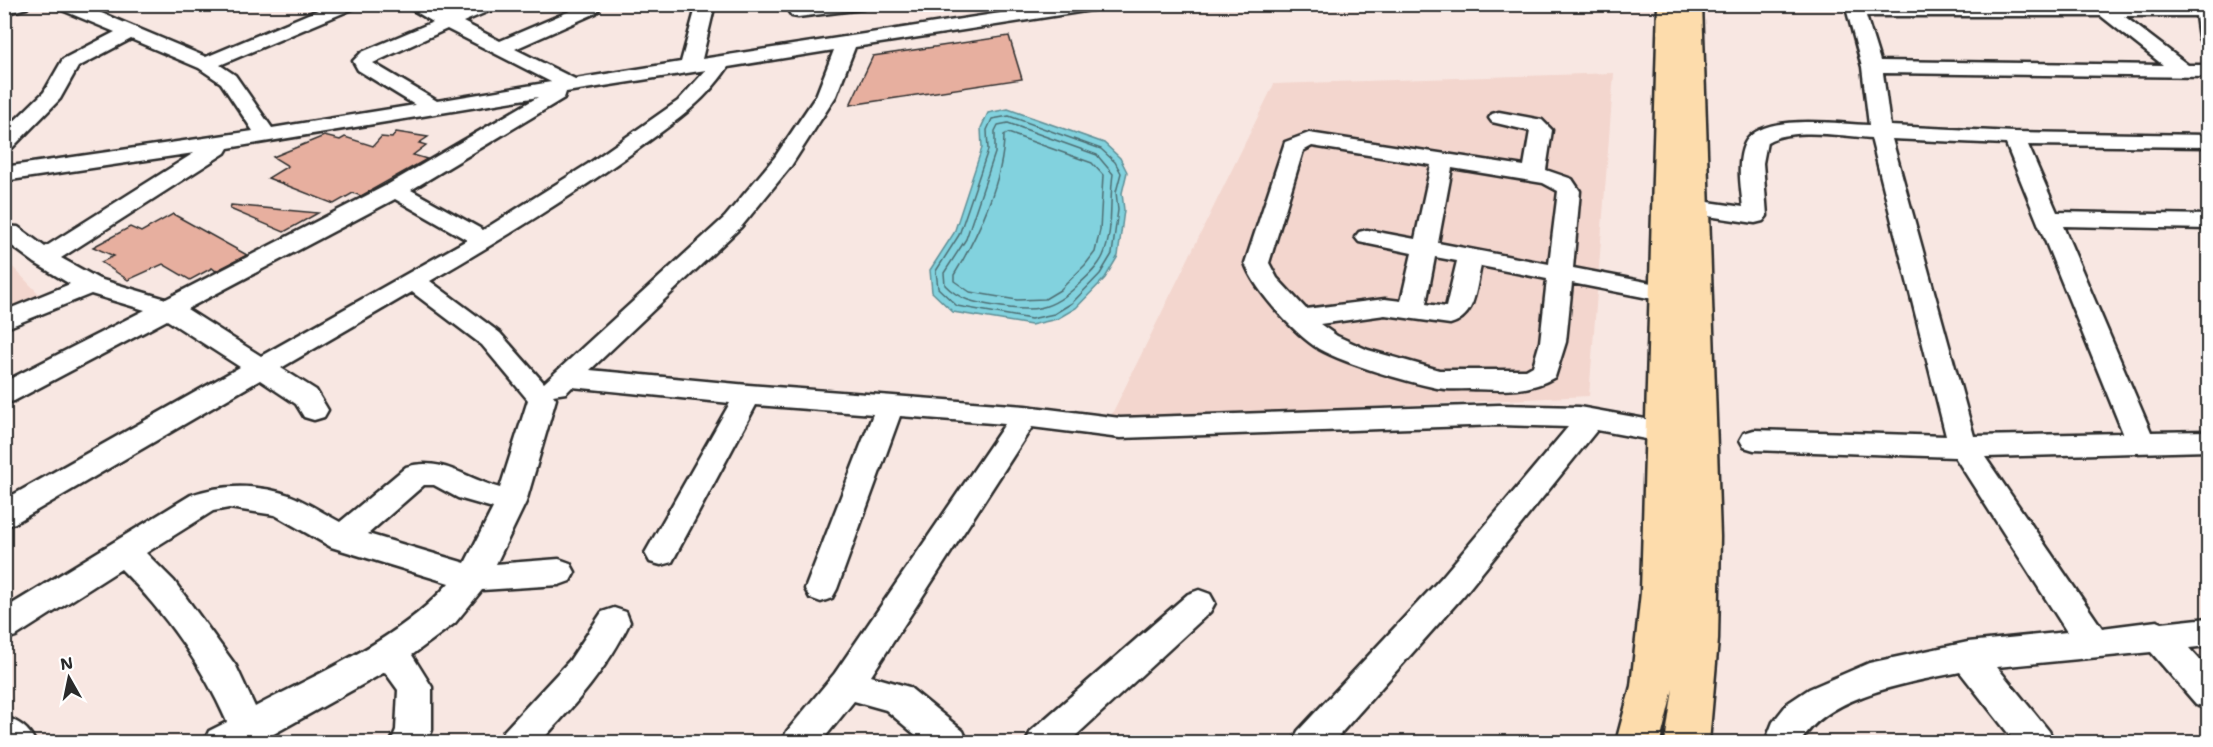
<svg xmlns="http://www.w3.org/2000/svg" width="2213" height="747" font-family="'Shantell Sans',sans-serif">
	<rect width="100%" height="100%" fill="#f8e7e2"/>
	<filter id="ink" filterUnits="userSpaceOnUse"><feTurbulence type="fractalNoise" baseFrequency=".0167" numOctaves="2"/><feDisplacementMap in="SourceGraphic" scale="12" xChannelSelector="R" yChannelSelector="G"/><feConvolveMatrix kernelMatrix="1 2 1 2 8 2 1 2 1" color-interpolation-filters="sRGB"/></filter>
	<g filter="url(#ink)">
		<g fill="#f3d6ce">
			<path d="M1614,73L1589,396L1109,420L1274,84Z"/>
			<path d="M4,258L42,297L4,313Z"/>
		</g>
		<path fill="#82d2de" stroke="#5f8f96" stroke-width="1.5" d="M1008,109L1104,143L1120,158L1127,172L1122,193L1124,210L1118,256L1105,278L1076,308L1057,319L1031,325L953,312L932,292L930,270L954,233L982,148L981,128L988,113Z"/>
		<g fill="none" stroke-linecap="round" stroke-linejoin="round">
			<g stroke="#4e6e73" stroke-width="1.5">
				<path d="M1009,116L1101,149L1115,162L1121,173L1116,192L1118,210L1112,254L1100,274L1072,303L1054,314L1031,319L957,306L938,288L936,271L959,235L988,150L987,130L992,119Z"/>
				<path d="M1008,123L1097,155L1113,174C1109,200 1114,232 1103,256C1098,267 1088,276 1079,284C1051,312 1032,312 995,306C976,303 959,300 945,285L944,273L966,239L995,153V131L998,125Z"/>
				<path d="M1008,133L1092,163L1103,175L1100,230L1095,252L1085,265L1060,290L1045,299L1017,300L970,292L954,281V275C977,238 1004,179 1004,135Z"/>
			</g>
		</g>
		<g fill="#e7af9f" stroke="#2b2b2b" stroke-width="1.5">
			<path d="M1009,36L1022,79L850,105L873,56Z"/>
			<path d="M396,132L428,137L419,143L426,145L413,155L427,159L361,196L353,193L334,204L268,178L288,166L273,157L324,136L340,140L345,137L373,146L381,137L392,138Z"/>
			<path d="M231,205L318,213L284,232L230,209Z"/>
			<path d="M173,214L247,255L216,271L212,268L190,280L163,264L128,280L101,262L114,256L93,247L130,227L141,232Z"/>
		</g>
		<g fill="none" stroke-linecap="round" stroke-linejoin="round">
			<defs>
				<g id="minor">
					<path d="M4,4H30L27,8L4,14Z"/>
					<path d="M54,4H80L206,57L332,4H358L355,8L220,65L235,75L272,128L415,105L358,70L353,61L362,52L433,22L403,4H427L448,15L473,4H499L496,8L463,22L500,41L584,5H596L599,9L596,13L515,49L575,79L681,62L697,4H715L702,59L1059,4H1107L1098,9L855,47L836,96L791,166L741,227L590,370L748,385L1025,406L1120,418L1499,405L1579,407L1662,422L1672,425L1676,432L1672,439L1662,442L1597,430L1464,595L1333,742H1293L1298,731L1442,577L1568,427L1499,425L1120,438L1032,427L871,676L909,687L963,731L968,742H924L886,710L854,701L821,742H782L787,731L835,673L1005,424L900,416L837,589L832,598L821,602L810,598L805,589L873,414L756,405L672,562L661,565L650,562L645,553L730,403L572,387L566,393L553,395L556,399L526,502L496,564L559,559L570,563L575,572L570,581L559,585L482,590L455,623L412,655L432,687V730L427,742H391L396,730L398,690L385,672L261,741L204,742L209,731L227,722C202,665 165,613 121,569L16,636L4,640V609L191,495C222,484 258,484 289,495C307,502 323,513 340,522L406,467C441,456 467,479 500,488L528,400L482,345L412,292L281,368L316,390L328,410L324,417L314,420L304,417L296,404L260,380L15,523L4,527V500L240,367L167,320L14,401L4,403V382L145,310L91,294L4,329V311L70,284L35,263L4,240V226L18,227L45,247L194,153L4,181V167L253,131L221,83L199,68L131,39L78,67L60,99L12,148L4,149V131L44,92L63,59L115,32L57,8ZM447,29L551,82L437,101L373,63ZM834,50L816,96L775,157L725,217L544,383L500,333L430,281C501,240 571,197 638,149C672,124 704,103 728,67ZM706,70L678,101L588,164L483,230L411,190L564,98L566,92ZM538,97L387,185L166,299L99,279L61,258L225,153L228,148ZM395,199L467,240L261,356L187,309ZM424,485H434L458,498L493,508L465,563L368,534ZM229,508L275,515L331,547L449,583C398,641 322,671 255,707L236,666L174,581L146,553L213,511Z"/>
					<path d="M814,4H872L863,9L798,17L792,16L789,12L792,8Z"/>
					<path d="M1845,4H2208V44L2201,42L2199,38L2196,16H2124L2188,65H2208V77L1883,73L1890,126L2014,132L2208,135V147L2028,145L2057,212L2208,215V229L2063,226L2151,432L2208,431V451L1985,457L2102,628L2157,621L2162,623L2208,618V646L2189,648L2208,669V708L2196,704L2151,652L1997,667L2049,731L2054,742H2015L1960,672C1912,682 1826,695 1801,742H1765L1773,722L1788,703L1809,689L1869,663L1968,642L2067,632L1955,457L1754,450L1744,447L1740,440L1744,433L1754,430L1946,436L1871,138C1842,136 1792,127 1767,142L1763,163L1767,216L1763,221L1755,223L1694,214L1686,212L1683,207L1686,202L1694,200L1743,207C1741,188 1736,161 1745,143C1761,112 1839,124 1869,125L1862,67ZM1866,16H2101L2163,65L1880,61ZM1892,139L2006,144L2123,433L1974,436Z"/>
					<path d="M1499,112L1542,120L1552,130L1546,170L1572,179L1580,191L1573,268L1693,291L1697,297L1693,303L1684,305L1572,283L1566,342L1555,377C1528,393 1500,390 1470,389C1459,389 1448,390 1437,388C1405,381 1348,365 1319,349C1295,334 1254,290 1245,263L1285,142L1309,133L1524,166L1530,131L1492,122L1489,118L1492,114ZM1312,146L1431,165L1415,239L1367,230L1359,232L1355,237L1359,242L1412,253L1401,301L1385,299L1306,309L1277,278L1269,263L1303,151ZM1452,168L1543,183L1558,191L1549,264L1438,243ZM1435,257L1457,261L1446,307L1426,304ZM1481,266L1547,279L1540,342L1533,366L1526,370H1439L1368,350L1337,336L1320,324L1385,315L1450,324C1476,317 1475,290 1481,266Z"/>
					<path d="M1199,590L1210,594L1215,603L1210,612L1069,742H1026L1031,731L1188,594Z"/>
					<path d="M614,608L626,612L630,622C608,668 575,705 540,742H499L504,731L570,660L602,612Z"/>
					<path d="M4,716C19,722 29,728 35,742H4Z"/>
				</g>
				<path id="primary" d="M1658,4H1702L1720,537L1718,640L1709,742H1665L1673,689L1660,742H1616L1631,686L1641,592Z"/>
			</defs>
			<use href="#minor" stroke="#2b2b2b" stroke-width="5"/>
			<use href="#primary" stroke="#2b2b2b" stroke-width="5"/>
			<use href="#minor" fill="#fff" fill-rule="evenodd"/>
			<use href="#primary" fill="#fddcac" fill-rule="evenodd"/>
		</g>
	</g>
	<rect width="2213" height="747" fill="none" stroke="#fff" stroke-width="24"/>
	<rect x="12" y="12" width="2189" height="723" fill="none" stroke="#2b2b2b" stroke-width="2" filter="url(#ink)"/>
	<g transform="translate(69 678) rotate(351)" stroke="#ffffff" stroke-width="4.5" paint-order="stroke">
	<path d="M0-4.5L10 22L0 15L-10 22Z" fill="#2b2b2b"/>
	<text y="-9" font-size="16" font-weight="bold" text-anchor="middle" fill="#2b2b2b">N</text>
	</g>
</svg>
